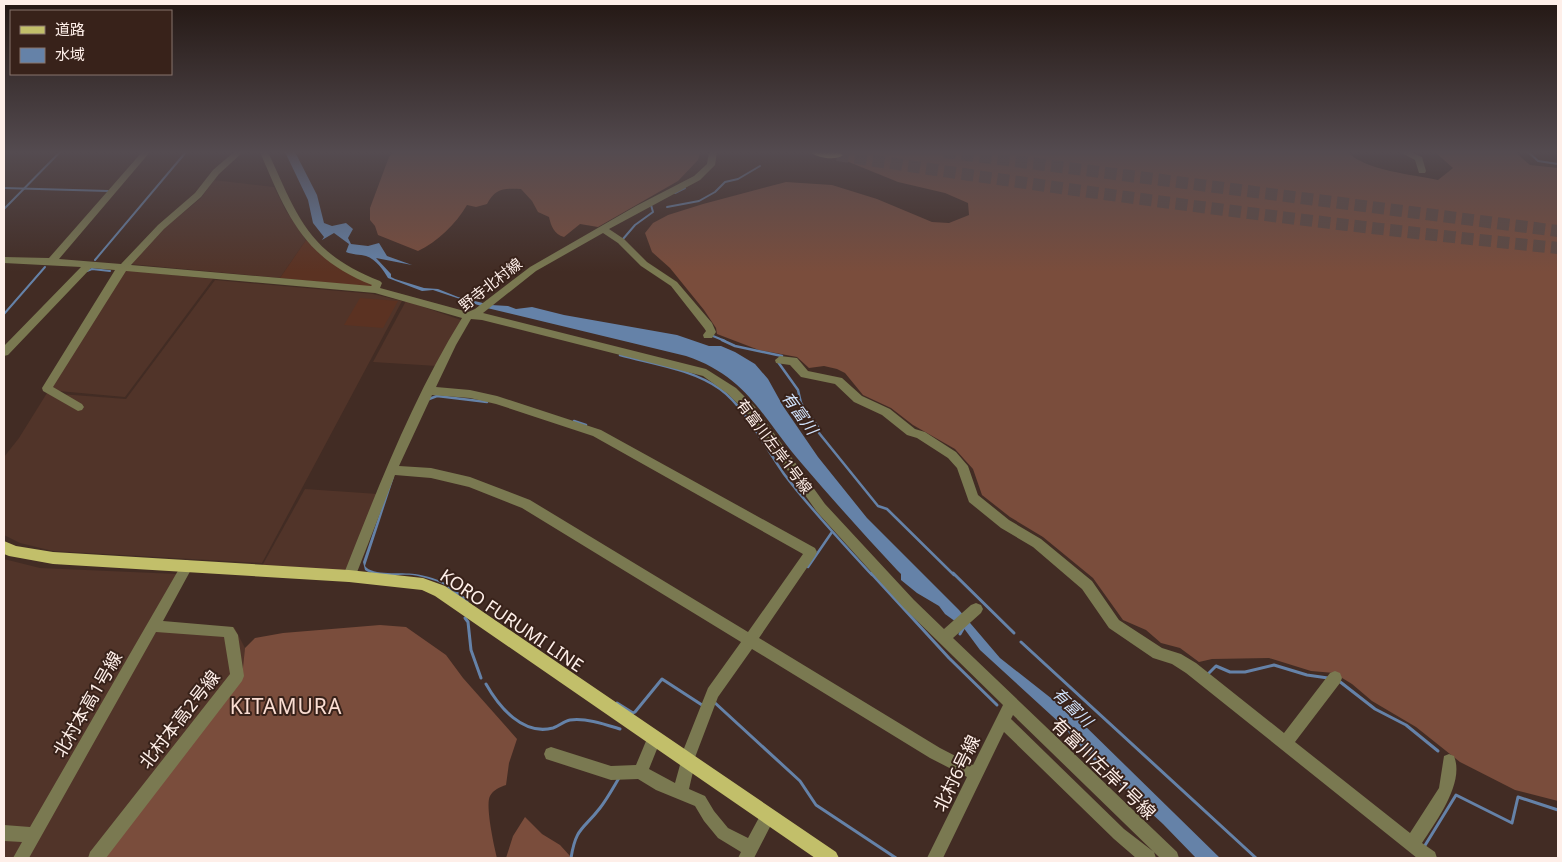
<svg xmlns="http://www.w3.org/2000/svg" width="1562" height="862" font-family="'Noto Sans','Noto Sans JP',sans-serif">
	<rect width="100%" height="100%" fill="#422c24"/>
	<g fill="#513429">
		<path d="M214,180L274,187L286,211L306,240L280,278L130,264L166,227L201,198Z"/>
		<path d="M123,270L213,279L125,397L59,391L50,388Z"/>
		<path d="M215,280L373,294L402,301L262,563L53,551L20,543L4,535V457L19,438L47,393L126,399Z"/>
		<path d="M406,301L461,320L437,366L373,362Z"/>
		<path d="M305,489L378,494L346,571L262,566Z"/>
		<path d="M4,559L40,568L177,574L148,623L234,627L245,648L242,677L104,858H4Z"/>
	</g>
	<g fill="#5b3222">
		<path d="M306,240L338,265L372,283V287L280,278Z"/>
		<path d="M360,298L398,301L383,328L344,325Z"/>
	</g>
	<g fill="#7a4d3c">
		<path d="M394,152H700L698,160L678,181L598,227L580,224L564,237C554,234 551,226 549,217L538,212L532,201L521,189C505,188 495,188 487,204L476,207L467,205C456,224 437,242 418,251L378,235L375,226L370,220V208L389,157Z"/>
		<path d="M845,152H1348C1363,170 1415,175 1438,180L1453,168L1435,152H1515L1530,165L1558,168V801L1515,790L1460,762L1416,727L1372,701L1352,684L1334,673L1311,671L1269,658L1212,659L1199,662L1180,648L1161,643L1146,630L1123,620L1093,578L1043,537L1010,517L982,495L973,469L955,449L913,425L891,408L863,395L845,373L837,369L824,366L809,368L797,357L759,350L717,334L716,328L704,310L670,268L652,252L645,233L653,223L668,215L703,204L786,182L832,185L877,199L932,222L949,223L969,215L968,203L945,193L898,182L839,158Z"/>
		<path d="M380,625L406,627L446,655L463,678L517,739L509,763L506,785C500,787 493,790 490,796C485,805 494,846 497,858H104L242,677L245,648L255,638L283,633Z"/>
		<path d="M525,817L542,834L560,845L570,856L569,858H506L513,836Z"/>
	</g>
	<g fill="#6582a8">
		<path d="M285,152H295L317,195L324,223L332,226L346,223L353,229L348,238L351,244L368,246L379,243L387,256L412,265L376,258L391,274V277L395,279L424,288L438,289L458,297L491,305L508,306L516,309L532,307L564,315L677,335L709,346H721L735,352L755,364L768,379L783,406L818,457L867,518L959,610L1000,658L1080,721L1220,858H1196L1163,824L1088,755L1063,726L980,650L963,627L945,614L939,606L917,593L901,580V574L897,570C865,536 834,501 803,465C763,420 749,377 686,356L487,308L433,290L422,291L388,278C384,271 376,259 366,256C359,254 353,255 346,252L349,244L334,233L322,240L324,237L313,223L308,200Z"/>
		<path d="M392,477H394L365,566C372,576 402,572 415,574C427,576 438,579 449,585L450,588C439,581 425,577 412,575C398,574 376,578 365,570L363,562Z"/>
	</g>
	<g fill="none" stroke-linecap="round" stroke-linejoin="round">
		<g stroke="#6582a8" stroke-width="2">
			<path d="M1528,152L1538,161L1558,164"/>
			<path d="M4,188L108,191"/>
			<path d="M675,193L685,188"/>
			<path d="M667,207L699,201L715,192L725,182L738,179L760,166"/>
			<path d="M4,209L60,152"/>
			<path d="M623,239L635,225L653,212L651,205"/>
			<path d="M95,260L186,152"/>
			<path d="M87,271L92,269L110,271"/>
			<path d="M4,314L45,267"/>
			<path d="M713,336L725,341"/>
		</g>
		<g stroke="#6582a8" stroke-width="2.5">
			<path d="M722,340L735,346L782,356"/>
			<path d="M620,355C653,364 692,369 720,389C745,407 766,449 784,474C811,510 842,542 872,575"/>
			<path d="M778,362L798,390L801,403L818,427L819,433L878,506L887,509L954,575"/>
			<path d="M429,399L437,396L487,402"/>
			<path d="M574,421L586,425"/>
			<path d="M808,567L832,532"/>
		</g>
		<g stroke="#6582a8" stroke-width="3">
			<path d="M871,573L949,658L997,705"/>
			<path d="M953,573L1014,633"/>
			<path d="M448,586L467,601"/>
			<path d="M465,618L468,622L471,650L481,678"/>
			<path d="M960,634L964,627"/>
			<path d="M1021,642L1256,858"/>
			<path d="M1208,674L1216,666L1230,672H1245L1274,665L1307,675L1328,678"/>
			<path d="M1339,681L1375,709L1406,725L1438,751"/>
			<path d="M486,684C499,707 523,736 553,728C559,726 564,721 570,720C587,718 604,724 620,729"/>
			<path d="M714,702L800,781L816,805L896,858"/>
			<path d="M617,703L633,713L635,712L662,679L702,705"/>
			<path d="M1424,847L1456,795L1512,823L1518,797L1558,810"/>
			<path d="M571,858C576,827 583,830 600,808C607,799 613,788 619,778"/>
		</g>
		<g stroke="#5e4942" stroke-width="12" stroke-dasharray="12 6" stroke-linecap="butt">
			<path d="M944,152L1558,231"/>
			<path d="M837,155C1077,192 1317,224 1558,248"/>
		</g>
		<g fill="#7a7951" fill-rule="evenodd">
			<path d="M142,152H150L59,259L121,264L158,225L195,193L213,170L234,152H243L219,174L201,197L164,229L131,265L371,286L372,285C303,258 287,215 260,152H268C298,217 308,253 380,281L382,283L380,288L468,312L475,309L530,267L636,206L694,176L707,164L709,152H717L715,165L700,180L609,229L624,239L647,262L677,282L712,323L716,332L712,338H704L703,335L706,331L704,328L671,286L641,266L618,243L603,233L536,271L483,313L706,369L736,388L755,407L825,504L914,600L944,629L971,605L976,603L981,605L983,609L981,613L953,638L1177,852L1179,858H1160L1013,715L1011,719L1124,829L1154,852L1156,858H1136L1114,839L1004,732L943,858H927L967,777L930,758L752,649L718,697L694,760L695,763L689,789L705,796L714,811L728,828L748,838L762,812L767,809L772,812L775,817L754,858H738L741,852L718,838L704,821L695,806L656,790L638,779L611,780L546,759L544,754L546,749L551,747L611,766L636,765L649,734L654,732L659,734L661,739L649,769L675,783L680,765L679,761L708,688L741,642L522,508L469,487L431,478L395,475L354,580L349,582L344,580L343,576C377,490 413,397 462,318L375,293L126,271L53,387L82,404L84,407L82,410L78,411L43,391L42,388L115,270L91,268L8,355L4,356V346L81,267L4,263V257L49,258ZM471,319L482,320L703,376L728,394L747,413L817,512L904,608L1003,705L973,765L940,748L759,638L815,556L817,552L815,548L601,430L497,396L470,390L436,387L456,345ZM432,395L470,398L496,404L593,436L803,554L748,632L530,500L470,477L431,468L399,466Z"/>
			<path d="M1400,152H1410L1422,157L1426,171L1425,173H1419L1415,160Z"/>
			<path d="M780,356L797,358L808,371L842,378L862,396L890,409L915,429L925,432L956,452L968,466L978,495L1009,520L1041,539L1092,581L1119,620L1162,648L1181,654L1196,663L1284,733L1330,673L1335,671L1340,673L1342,678L1340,683L1295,742L1410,833L1439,788L1444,756L1449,754L1454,756C1465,783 1436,821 1422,843L1435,852L1437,858H1417L1186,673L1172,664L1153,658L1109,628L1082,589L1033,547L1001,528L969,502L957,468L948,458L917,438L907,435L882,415L854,402L835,384L801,377L790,365L776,363L775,360Z"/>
			<path d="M187,560L191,562L193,566L163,621L233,627L238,635L244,676L242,681L106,858H88L90,852L230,674L224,637L156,632L29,858H13L22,842L4,841V825L30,827L183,562Z"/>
		</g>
		<path fill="#c2bf6a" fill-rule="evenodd" d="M4,541L16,546L53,552L349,570L423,578L445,586L836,852L839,858H815L435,596L422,590L349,582L53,564L9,556L4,554Z"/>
		<path fill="#deda72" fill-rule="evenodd" d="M810,152H837L843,155C836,161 817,158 810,152Z"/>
	</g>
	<linearGradient id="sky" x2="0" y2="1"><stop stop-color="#241814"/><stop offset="0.56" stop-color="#544b50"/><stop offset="1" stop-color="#544b50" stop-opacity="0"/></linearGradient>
	<rect width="1562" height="272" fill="url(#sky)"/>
	<g text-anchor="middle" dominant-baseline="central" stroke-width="4" stroke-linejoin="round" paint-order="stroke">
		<g font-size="15" fill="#feefe9" stroke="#38221a">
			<text transform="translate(490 284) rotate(-38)">野寺北村線</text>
			<text transform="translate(775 446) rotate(53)">有富川左岸1号線</text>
		</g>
		<g font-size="16" font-style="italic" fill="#d1e3fc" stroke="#38221a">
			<text transform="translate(800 413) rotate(54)">有富川</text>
			<text transform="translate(1073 707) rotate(44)">有富川</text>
		</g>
		<g font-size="18" fill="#feefe9" stroke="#38221a">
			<text transform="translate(512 620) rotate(34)">KORO FURUMI LINE</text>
			<text transform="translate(87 704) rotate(-60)">北村本高1号線</text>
			<text transform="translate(179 719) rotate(-52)">北村本高2号線</text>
			<text transform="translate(1104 768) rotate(44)">有富川左岸1号線</text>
			<text transform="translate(956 773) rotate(-64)">北村6号線</text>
		</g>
		<g font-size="21" letter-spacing="1" fill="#faddd2" stroke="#38221a">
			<text x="286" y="706">KITAMURA</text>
		</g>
	</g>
	<rect width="1562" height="862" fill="none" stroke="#feefe9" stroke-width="10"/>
	<rect x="10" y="10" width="162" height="65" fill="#38221a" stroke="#87746d"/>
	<rect x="20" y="26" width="25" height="8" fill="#c2bf6a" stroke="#87746d"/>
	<text x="55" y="35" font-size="15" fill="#feefe9">道路</text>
	<rect x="20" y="48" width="25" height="15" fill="#6582a8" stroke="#87746d"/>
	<text x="55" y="60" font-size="15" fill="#feefe9">水域</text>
</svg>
